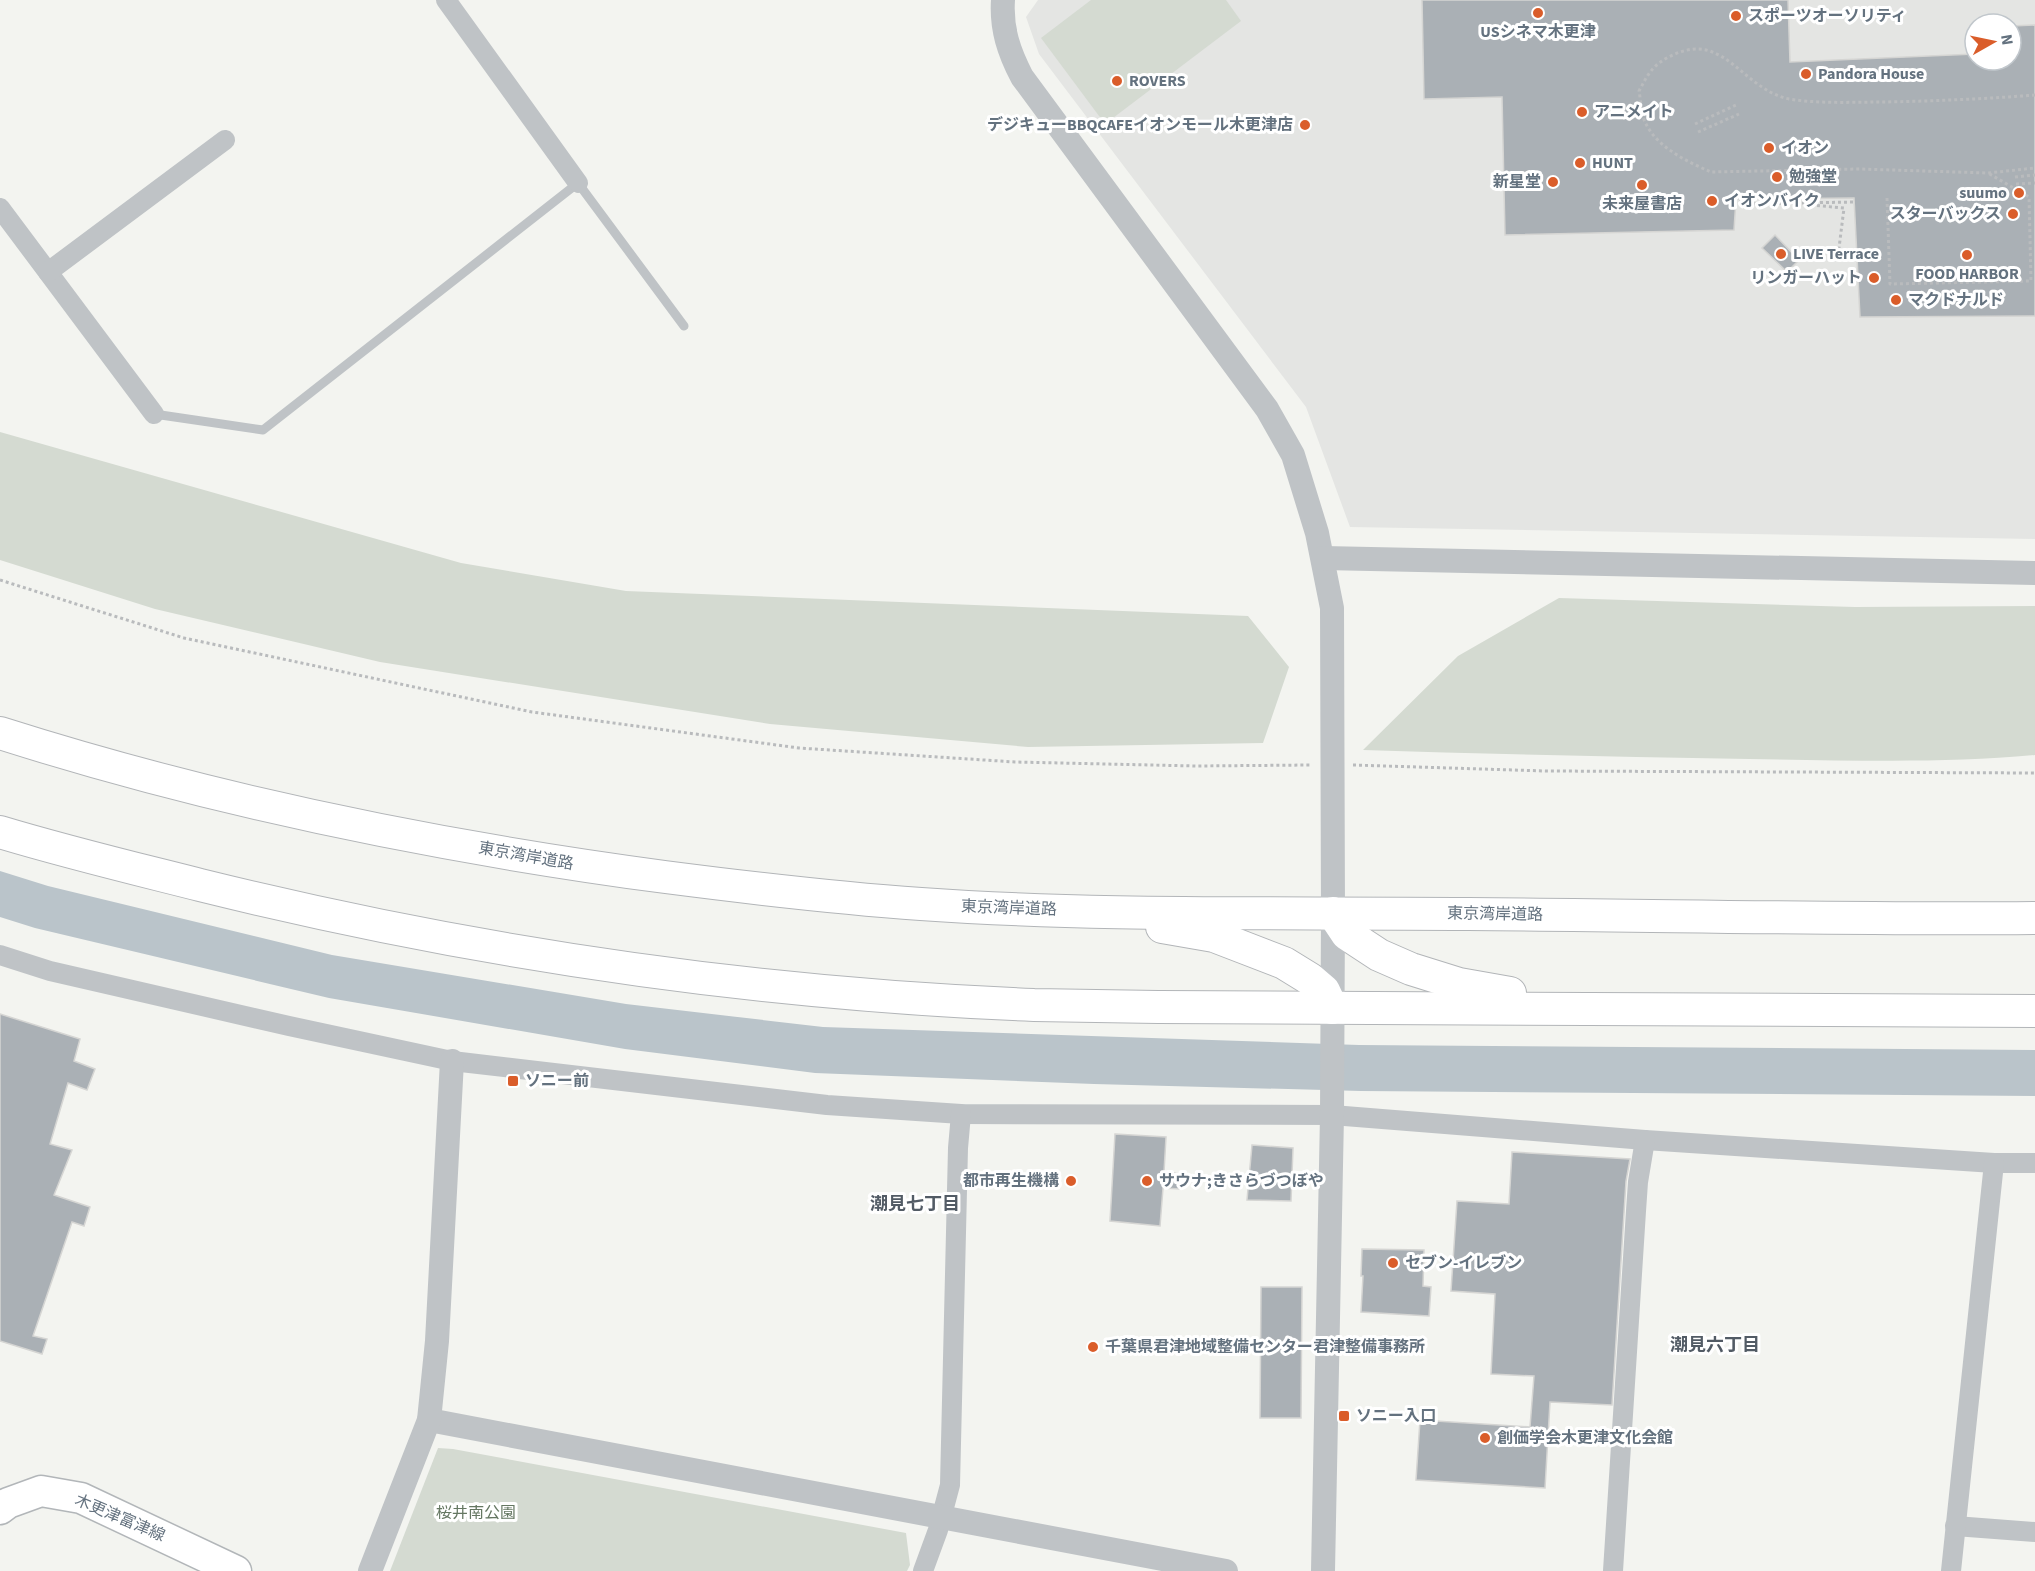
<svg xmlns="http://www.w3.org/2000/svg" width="2035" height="1571" font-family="'Source Sans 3','Noto Sans JP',sans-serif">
	<rect width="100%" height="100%" fill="#f3f4f0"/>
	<path fill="#e4e5e3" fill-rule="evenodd" d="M1038,0H2035V539L1350,527L1306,407L1039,54L1026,17ZM1975,24H2011V60H1975Z"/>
	<g fill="#d4dad1">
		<path d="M1091,0H1226L1241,21L1105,124L1041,38Z"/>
		<path d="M0,432L461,563L626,591L1248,616L1289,667L1263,743L1028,747L770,724L380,662L155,609L0,560Z"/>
		<path d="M1559,598L1855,607L2035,606V755C1940,764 1844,760 1749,759C1620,757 1492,754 1363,750L1458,656Z"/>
		<path d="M438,1448L453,1449L906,1533L910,1565L907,1571H390Z"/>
	</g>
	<path fill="#bac4ca" d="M0,871L48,886L332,955L626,1004L823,1027L1359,1045L2035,1050V1096L1361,1091L1094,1084L815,1073L625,1049L329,998L35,928L0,917Z"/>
	<g fill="#aab0b5" stroke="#d5d5d3" stroke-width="1.5">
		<path d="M1422,0H1788L1790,62L1975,54V60H2011V26L2035,25V316L1860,317L1854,198L1736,199L1734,230L1505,235L1502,97L1424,99Z"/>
		<path d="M1775,235L1799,260L1787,272L1762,248Z"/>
		<path d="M0,1014L80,1039L74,1061L95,1069L87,1090L68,1083L50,1144L72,1150L54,1195L90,1207L84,1226L72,1222L33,1336L47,1339L42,1354L0,1341Z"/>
		<path d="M1115,1134L1166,1137L1164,1172L1181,1174L1180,1189L1163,1188L1160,1226L1110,1221Z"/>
		<path d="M1252,1145L1293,1148L1291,1201L1247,1200Z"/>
		<path d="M1512,1152L1630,1159L1626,1181L1612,1405L1550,1402L1545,1488L1416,1480L1420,1420L1530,1427L1534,1376L1491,1374L1495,1294L1451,1291L1457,1201L1509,1204Z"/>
		<path d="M1362,1249L1424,1250L1423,1286L1431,1287L1429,1316L1361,1312L1363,1276H1361Z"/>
		<path d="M1261,1287H1302L1301,1418H1260Z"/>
	</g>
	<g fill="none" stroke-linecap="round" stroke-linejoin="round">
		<defs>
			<path id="primary" d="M0,1509L8,1503L41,1491L81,1498L236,1571"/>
			<g id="trunk">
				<path d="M0,733C217,802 440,847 665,877C750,888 835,898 921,904C1103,917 1286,912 1468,914C1657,915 1846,920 2035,918"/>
				<path d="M0,832C66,852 133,868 200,885C471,952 754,994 1034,1005C1075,1006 1117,1006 1158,1007L2035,1011"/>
				<path d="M1333,913L1347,934L1379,955L1411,969L1459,984L1510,993"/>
				<path d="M1162,927L1214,936L1284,963L1310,979L1324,991L1332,1008"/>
			</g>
		</defs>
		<use href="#primary" stroke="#b2b6b9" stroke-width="33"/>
		<use href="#trunk" stroke="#b2b5b8" stroke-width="34"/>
		<g stroke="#b9bbbd" stroke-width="3" stroke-dasharray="3 3" stroke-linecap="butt">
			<path d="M2035,95C1985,99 1935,101 1884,102C1853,102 1820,104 1789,99C1751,91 1732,51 1699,49C1683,48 1660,59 1651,71C1646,77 1643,84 1639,91C1641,101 1641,115 1646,124C1658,148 1688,162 1711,172L1859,169L1988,173L2035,168"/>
			<path d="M1695,124L1736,105"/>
			<path d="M1698,132L1739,114"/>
			<path d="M2015,177L2035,175"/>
			<path d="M2016,184L2035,183"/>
			<path d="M1887,198L1890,284L2031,281L2029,197L1988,173"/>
			<path d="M1741,199V204L1855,202"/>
			<path d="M1811,205L1844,208L1838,256"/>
			<path d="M0,580L184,638L532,712L799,748L1015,762L1196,766L1311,765"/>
			<path d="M1353,765L1545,771L2035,773"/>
		</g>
		<path stroke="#bfc3c6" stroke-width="9" d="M154,414L263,430L578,183L684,326"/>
		<g stroke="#bfc3c6" stroke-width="20">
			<path d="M446,0L578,183"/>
			<path d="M0,208L154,414"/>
			<path d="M48,272L225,140"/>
			<path d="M0,955L50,971L289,1026L452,1061L827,1105L961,1114L1332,1115L1645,1140L1994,1163H2035"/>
			<path d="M1955,1526L2035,1532"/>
			<path d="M923,1571L938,1530L950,1485L958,1148L961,1114"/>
			<path d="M1613,1571L1636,1211L1638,1182L1645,1140"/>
			<path d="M1951,1571L1994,1163"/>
		</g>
		<g stroke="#bfc3c6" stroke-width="24">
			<path d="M1003,0C1001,29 1009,52 1022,77L1267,409L1293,455L1317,533L1332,608L1333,913L1332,1115L1323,1571"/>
			<path d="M1323,558L2035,573"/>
			<path d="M429,1420L1226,1571"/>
			<path d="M370,1571L429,1420L437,1341L452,1061"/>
		</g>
		<use href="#primary" stroke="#fff" stroke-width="30"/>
		<use href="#trunk" stroke="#fff" stroke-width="32"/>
	</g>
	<g fill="#da5d2a" stroke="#fff" stroke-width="2">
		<circle cx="1538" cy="13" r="6"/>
		<circle cx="1736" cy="16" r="6"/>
		<circle cx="1806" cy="74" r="6"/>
		<circle cx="1117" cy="81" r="6"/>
		<circle cx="1582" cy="112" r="6"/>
		<circle cx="1305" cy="125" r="6"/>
		<circle cx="1769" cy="148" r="6"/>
		<circle cx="1580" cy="163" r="6"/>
		<circle cx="1777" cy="177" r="6"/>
		<circle cx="1553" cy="182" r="6"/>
		<circle cx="1642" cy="185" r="6"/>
		<circle cx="2019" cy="193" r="6"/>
		<circle cx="1712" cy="201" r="6"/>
		<circle cx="2013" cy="214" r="6"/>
		<circle cx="1781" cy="254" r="6"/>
		<circle cx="1967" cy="255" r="6"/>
		<circle cx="1874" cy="278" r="6"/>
		<circle cx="1896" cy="300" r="6"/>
		<rect x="507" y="1075" width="12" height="12" rx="3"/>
		<circle cx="1071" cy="1181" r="6"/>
		<circle cx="1147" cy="1181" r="6"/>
		<circle cx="1393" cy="1263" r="6"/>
		<circle cx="1093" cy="1347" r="6"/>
		<rect x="1338" y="1410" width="12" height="12" rx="3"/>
		<circle cx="1485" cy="1438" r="6"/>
	</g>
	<g text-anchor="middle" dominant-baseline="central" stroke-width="6" stroke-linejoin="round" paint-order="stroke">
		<g font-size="16" font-weight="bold" fill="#64727f" stroke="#fff" text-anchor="start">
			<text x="1748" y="16">スポーツオーソリティ</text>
			<text x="1538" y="32" text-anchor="middle">USシネマ木更津</text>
			<text x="1818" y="74">Pandora House</text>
			<text x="1129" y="81">ROVERS</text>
			<text x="1594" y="112">アニメイト</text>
			<text x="1293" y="125" text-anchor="end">デジキューBBQCAFEイオンモール木更津店</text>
			<text x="1781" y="148">イオン</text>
			<text x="1592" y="163">HUNT</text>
			<text x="1789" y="177">勉強堂</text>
			<text x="1541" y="182" text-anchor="end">新星堂</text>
			<text x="2007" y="193" text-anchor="end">suumo</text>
			<text x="1724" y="201">イオンバイク</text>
			<text x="1642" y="204" text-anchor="middle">未来屋書店</text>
			<text x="2001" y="214" text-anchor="end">スターバックス</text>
			<text x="1793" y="254">LIVE Terrace</text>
			<text x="1967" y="274" text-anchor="middle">FOOD HARBOR</text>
			<text x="1862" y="278" text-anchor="end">リンガーハット</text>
			<text x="1908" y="300">マクドナルド</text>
			<text x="525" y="1081">ソニー前</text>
			<text x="1059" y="1181" text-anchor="end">都市再生機構</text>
			<text x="1159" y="1181">サウナ;きさらづつぼや</text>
			<text x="1405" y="1263">セブン-イレブン</text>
			<text x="1105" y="1347">千葉県君津地域整備センター君津整備事務所</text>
			<text x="1356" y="1416">ソニー入口</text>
			<text x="1497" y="1438">創価学会木更津文化会館</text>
		</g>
		<g font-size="16" fill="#64727f" stroke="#fff">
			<text transform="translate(526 856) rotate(10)">東京湾岸道路</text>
			<text transform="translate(1009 908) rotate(2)">東京湾岸道路</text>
			<text transform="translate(1495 914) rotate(1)">東京湾岸道路</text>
			<text transform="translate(120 1518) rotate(23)">木更津富津線</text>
		</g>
		<g font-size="16" fill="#657762" stroke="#fff">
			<text x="476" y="1513">桜井南公園</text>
		</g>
		<g font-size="18" font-weight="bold" fill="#525b65" stroke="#fff">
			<text x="915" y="1204">潮見七丁目</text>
			<text x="1715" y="1345">潮見六丁目</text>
		</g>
	</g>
	<g transform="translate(1993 42) rotate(81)"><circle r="28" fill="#ffffff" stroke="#c1c7cc" stroke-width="1.5"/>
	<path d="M0-4.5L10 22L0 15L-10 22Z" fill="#da5d2a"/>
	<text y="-9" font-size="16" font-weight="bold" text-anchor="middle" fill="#64727f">N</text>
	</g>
</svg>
